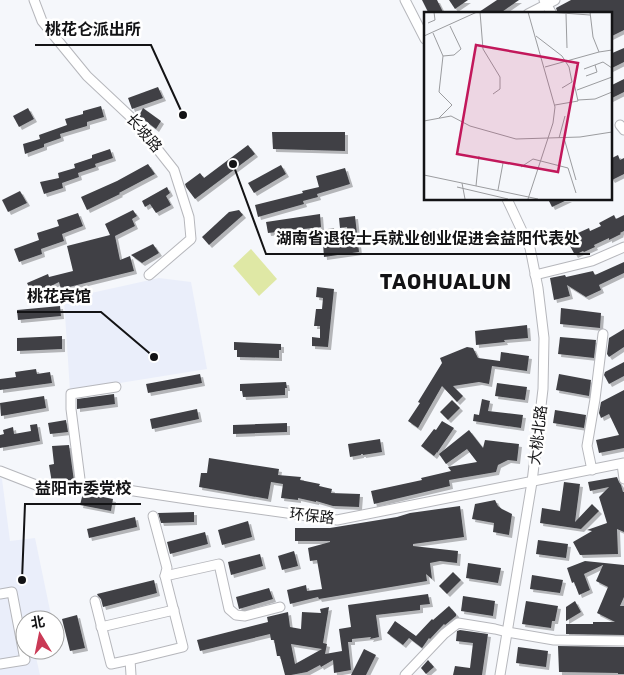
<svg xmlns="http://www.w3.org/2000/svg" width="624" height="675" font-family="Rubik,'Noto Sans SC',sans-serif">
	<defs>
		<filter id="shadow"><feDropShadow dx="3" dy="3" stdDeviation="0" flood-color="#0004"/></filter>
	</defs>
	<rect width="100%" height="100%" fill="#f5f7fb"/>
	<g fill="#eaeefa">
		<path d="M159,278L191,282L207,369L70,391L64,299Z"/>
		<path d="M0,478L2,479L10,541L35,538L52,620H25V650H53L35,653L40,675H0Z"/>
	</g>
	<path fill="#dfe8a5" d="M251,249L277,279L259,296L233,266Z"/>
	<g fill="#404145" fill-rule="evenodd" filter="url(#shadow)">
		<path d="M422,0H437L444,14H429Z"/>
		<path d="M449,0H468L455,9Z"/>
		<path d="M497,0H519L499,14H476Z"/>
		<path d="M571,0H624V30L610,37V14H558L556,8Z"/>
		<path d="M624,48V62L610,69V54Z"/>
		<path d="M624,79V92L610,99V86Z"/>
		<path d="M158,87L163,98L132,109L128,98Z"/>
		<path d="M101,106L104,117L87,122V126L60,134L61,138L44,144V147L25,154L23,144L40,139L39,135L67,125L65,119L83,114V111Z"/>
		<path d="M28,108L34,119L19,127L13,116Z"/>
		<path d="M143,108L161,121L156,129L139,116Z"/>
		<path d="M272,132H345V151L273,149Z"/>
		<path d="M248,145L255,154L195,199L186,187L185,184L200,173L204,178Z"/>
		<path d="M110,149L113,158L95,164L96,167L78,173L79,177L62,183L63,188L44,194L40,182L59,178L58,173L75,168L74,164L92,158V155Z"/>
		<path d="M618,155L620,160L624,158V174L612,180L610,177V159Z"/>
		<path d="M148,164L155,174L119,193L120,194L87,210L81,197L117,181Z"/>
		<path d="M281,165L286,174L254,193L248,183Z"/>
		<path d="M345,168L350,184L317,194L318,197L303,201L304,204L258,217L255,205L303,193L302,191L319,187L316,176Z"/>
		<path d="M167,187L170,193L166,196L171,205L156,213L150,204L145,207L142,201Z"/>
		<path d="M20,191L27,203L8,212L2,200Z"/>
		<path d="M548,199H569L552,207Z"/>
		<path d="M133,210L137,216L132,219L135,226L115,236L120,260L130,256L134,271L61,289L59,282L33,295L27,283L48,274L49,277L73,271L67,246L110,235L105,224Z"/>
		<path d="M239,210L243,215L209,245L202,237L229,212Z"/>
		<path d="M78,213L83,226L62,234L64,241L41,249L42,254L19,262L14,249L39,240L37,233L59,226L57,220Z"/>
		<path d="M320,214L321,227L268,233L266,222Z"/>
		<path d="M614,215L616,219L624,215V231L620,233L621,234L609,240V238L594,245L595,247L584,252L583,251L575,255L570,246L572,245L569,237L589,228L590,231L601,226L599,223Z"/>
		<path d="M355,216L359,252L324,257L322,230L334,228L337,246L349,245L347,227L340,228L339,218Z"/>
		<path d="M153,244L159,253L142,263L131,255Z"/>
		<path d="M624,262V273L599,285L601,290L586,297L567,285L570,296L554,300L550,278L565,275L566,277L593,271L595,275Z"/>
		<path d="M317,287L334,289L328,347L312,346V337L320,338V326H314L316,309H322L323,298L316,297Z"/>
		<path d="M60,306L61,316L18,320L17,310Z"/>
		<path d="M561,308L601,313L600,328L560,324Z"/>
		<path d="M527,325L528,338L504,340L505,342L476,345L475,331Z"/>
		<path d="M624,329V347L609,357L607,354L609,338Z"/>
		<path d="M62,336V349L17,351V338Z"/>
		<path d="M560,337L596,340L594,358L558,354Z"/>
		<path d="M234,342L281,344V350H279V358L237,357V350H234Z"/>
		<path d="M467,347L473,348L478,358L500,361L501,352L529,356L527,371L492,366L489,384L479,382L453,386L463,396L457,402L442,386L418,428L408,421L420,403L418,402L442,363L440,358Z"/>
		<path d="M624,362V376L609,384L604,375L605,372Z"/>
		<path d="M36,369L37,374L50,372L52,383L0,390V379L16,377L15,372Z"/>
		<path d="M200,374L202,383L148,393L146,384Z"/>
		<path d="M559,374L591,380L589,396L556,390Z"/>
		<path d="M286,382L287,388H285V395L243,397L242,391H240V384Z"/>
		<path d="M497,383L527,387L525,400L495,396Z"/>
		<path d="M624,390V448L599,453L596,440L619,435L609,414L601,418L599,413L601,402Z"/>
		<path d="M114,394L115,404L77,409V399Z"/>
		<path d="M44,396L46,408L1,416L0,403Z"/>
		<path d="M482,399L490,401L488,411L523,415L521,428L473,421L474,414L479,415Z"/>
		<path d="M452,400L460,408L448,420L440,412Z"/>
		<path d="M197,409L199,419L152,429L150,419Z"/>
		<path d="M555,410L586,415L584,428L553,423Z"/>
		<path d="M66,420L68,432L50,434L48,423Z"/>
		<path d="M442,421L454,428L437,453V452L434,456L421,446L434,429L436,430Z"/>
		<path d="M287,423V432L233,434V425Z"/>
		<path d="M37,424L40,441L0,448V435L4,434L3,430L13,427L14,434L31,431L30,425Z"/>
		<path d="M469,430L483,448L485,440L519,444L517,461L508,460L498,465L496,472L449,480L450,486L374,504L371,491L422,480L421,478L451,471L448,467L477,462L467,449L446,464L439,454Z"/>
		<path d="M380,439L382,452L363,455V454H361V455L350,457L348,444Z"/>
		<path d="M69,445L74,481L52,483L49,465L54,464L52,446Z"/>
		<path d="M209,458L279,469L278,475L301,477L300,480L320,484L319,486L332,489L331,493L360,494L359,507L333,506L316,501V502L298,498V500L281,498L283,484L271,482L268,499L199,487L201,473H207Z"/>
		<path d="M617,477L619,482L621,485L623,492H624V532L617,529L618,554L580,555L573,542L592,531L587,530L607,523L599,497L609,487L590,491L588,482Z"/>
		<path d="M564,482L580,484L575,522L592,504L599,511L581,529L540,523L542,508L560,511Z"/>
		<path d="M83,493L113,499L111,511L80,505Z"/>
		<path d="M495,500L498,506L502,509L512,514L509,535L493,532L494,523L472,519L475,504Z"/>
		<path d="M460,506L464,537L413,544V546L458,551L457,563L440,561L430,563L432,579L426,574L427,581L319,599L318,597L290,604L287,590L306,585L307,591L322,589L317,560L310,561L308,548L330,542V541H295V528H330L397,517L410,513Z"/>
		<path d="M194,512V522L161,523L158,513Z"/>
		<path d="M135,517L137,527L89,538L87,529Z"/>
		<path d="M248,521L252,537L222,545L218,530Z"/>
		<path d="M205,532L208,544L170,554L167,542Z"/>
		<path d="M538,540L568,544L566,558L536,554Z"/>
		<path d="M294,551L298,566L282,570L278,556Z"/>
		<path d="M260,554L263,566L231,575L228,562Z"/>
		<path d="M585,561L624,565V597L620,606H624V635L566,634V624H593V622H615L597,613L608,587L596,581L603,565L584,574L590,590L579,595L574,582L572,583L567,568Z"/>
		<path d="M468,563L501,568L498,583L466,578Z"/>
		<path d="M453,572L461,580L447,594L439,586Z"/>
		<path d="M532,575L563,580L560,593L530,589Z"/>
		<path d="M154,580L157,593L103,607L101,599L98,596L97,594Z"/>
		<path d="M269,588L273,599L239,609L236,597Z"/>
		<path d="M428,594L430,604L420,605V610L376,615L379,637L370,639L371,637L352,639V642H348L351,670L334,673L333,660L321,667L320,665L307,672L291,675H285L280,656H277L274,640H271L270,634L200,651L197,640L268,622L267,617L288,612L290,627L301,629L302,612L321,613L320,609L329,607L323,643L327,644L325,654L342,651L339,629L351,627L348,605ZM291,644L322,649L295,664Z"/>
		<path d="M463,596L495,601L493,616L461,611Z"/>
		<path d="M526,601L558,606L555,621H552L551,628L522,624Z"/>
		<path d="M575,601L581,612L566,621V607Z"/>
		<path d="M449,606L456,614V616L445,625L444,624L430,639L429,638L422,648L409,638L403,645L387,633L395,621L416,636L432,619L433,620Z"/>
		<path d="M77,615L85,648L70,651L62,619Z"/>
		<path d="M460,630L488,634L482,675H453L455,666L470,668L473,643L456,641L457,631Z"/>
		<path d="M558,646L624,647V674H618V673L559,672Z"/>
		<path d="M518,647L548,651L546,667L516,663Z"/>
		<path d="M364,649L376,655L366,675H351Z"/>
		<path d="M428,660L434,667L426,674L421,668Z"/>
	</g>
	<g fill="none" stroke-linecap="round" stroke-linejoin="round">
		<defs>
			<g id="minor">
				<path d="M34,0L42,21L87,76L136,122L174,170L189,217L191,239L149,275"/>
				<path d="M405,0L425,39"/>
				<path d="M544,0L552,14"/>
				<path d="M528,14L555,0"/>
				<path d="M620,125L624,130"/>
				<path d="M535,275L592,261L624,247"/>
				<path d="M622,464L624,479"/>
				<path d="M592,470L587,446L595,399L603,334"/>
				<path d="M0,471L49,490L94,485L207,502L337,520L624,463"/>
				<path d="M81,487L71,409V394L116,387"/>
				<path d="M165,576L219,564L229,609L236,615L245,616L280,607"/>
				<path d="M0,594L12,592L25,660L0,664"/>
				<path d="M95,601L111,664L130,660L183,647L165,576L167,568L153,516"/>
				<path d="M101,627L174,610"/>
				<path d="M130,660L131,675"/>
				<path d="M405,675L444,634L458,623L495,629L507,632L554,640L624,641"/>
				<path d="M500,675L532,482L543,389L544,338L538,288L530,248L507,199"/>
			</g>
		</defs>
		<use href="#minor" stroke="#b6b7bc" stroke-width="11"/>
		<use href="#minor" stroke="#fff" stroke-width="9"/>
	</g>
	<g text-anchor="middle" dominant-baseline="central" stroke-width="5" stroke-linejoin="round" paint-order="stroke">
		<g font-size="15" fill="#131315" stroke="#fff">
			<text transform="translate(144 133) rotate(49)">长坡路</text>
			<text transform="translate(538 435) rotate(-83)">大桃北路</text>
			<text transform="translate(312 516) rotate(6)">环保路</text>
		</g>
		<g font-size="20" font-weight="bold" letter-spacing="1" fill="#131315" stroke="#fff">
			<text x="446" y="282">TAOHUALUN</text>
		</g>
	</g>
	<g transform="translate(424 12)">
		<rect width="188" height="188" fill="#f5f7fb"/>
		<path fill="none" stroke="#9b9c9f" stroke-width="1" d="M56,0L59,37L76,65V77L69,82M104,0L131,95L129,111L104,187M124,0L166,3M166,0L169,25L175,40L188,38M142,2L143,36M4,11L11,8L10,0M9,21L19,44L30,43L37,37L26,14M0,24L53,0M112,24L138,44L145,55L148,70L138,76M121,55L175,40M160,57L179,50L188,56M162,64L173,60L171,53M153,78L188,65M154,88L171,87L188,80M131,93L154,89L150,71M15,106L28,93L15,80L19,44M0,109L27,104L46,114L92,127L156,125L188,120M135,126L141,104M140,126L152,168M97,155L109,147L144,156L152,181M0,163L114,187M38,171L41,187M52,174L55,144M33,175L84,187M74,178L79,151"/>
		<path fill="#c2185b" fill-opacity="0.15" stroke="#c2185b" stroke-width="2.5" d="M52,33L154,51L134,160L33,142Z"/>
		<rect width="188" height="188" fill="none" stroke="#131315" stroke-width="2.5"/>
	</g>
	<path fill="none" stroke="#131315" stroke-width="2" d="M183 115L151 45H35M233 164L266 254H590M154 357L101 312H17M22 580L25 504H141"/>
	<g fill="#131315" stroke="#fff" stroke-width="2">
		<circle cx="183" cy="115" r="5"/>
		<circle cx="233" cy="164" r="5"/>
		<circle cx="154" cy="357" r="5"/>
		<circle cx="22" cy="580" r="5"/>
	</g>
	<g font-size="16" text-anchor="middle" font-weight="bold" fill="#131315" stroke="#fff" stroke-width="5" stroke-linejoin="round" paint-order="stroke">
		<text x="93" y="35">桃花仑派出所</text>
		<text x="428" y="244">湖南省退役士兵就业创业促进会益阳代表处</text>
		<text x="59" y="302">桃花宾馆</text>
		<text x="83" y="494">益阳市委党校</text>
	</g>
	<g transform="translate(40 635) rotate(350)"><circle r="24" fill="#ffffff" stroke="#a1a1a1"/>
	<path d="M0-4L9 19L0 12L-9 19Z" fill="#ca3a56"/>
	<text y="-8" font-size="14" font-weight="bold" text-anchor="middle" fill="#131315">北</text>
	</g>
</svg>
